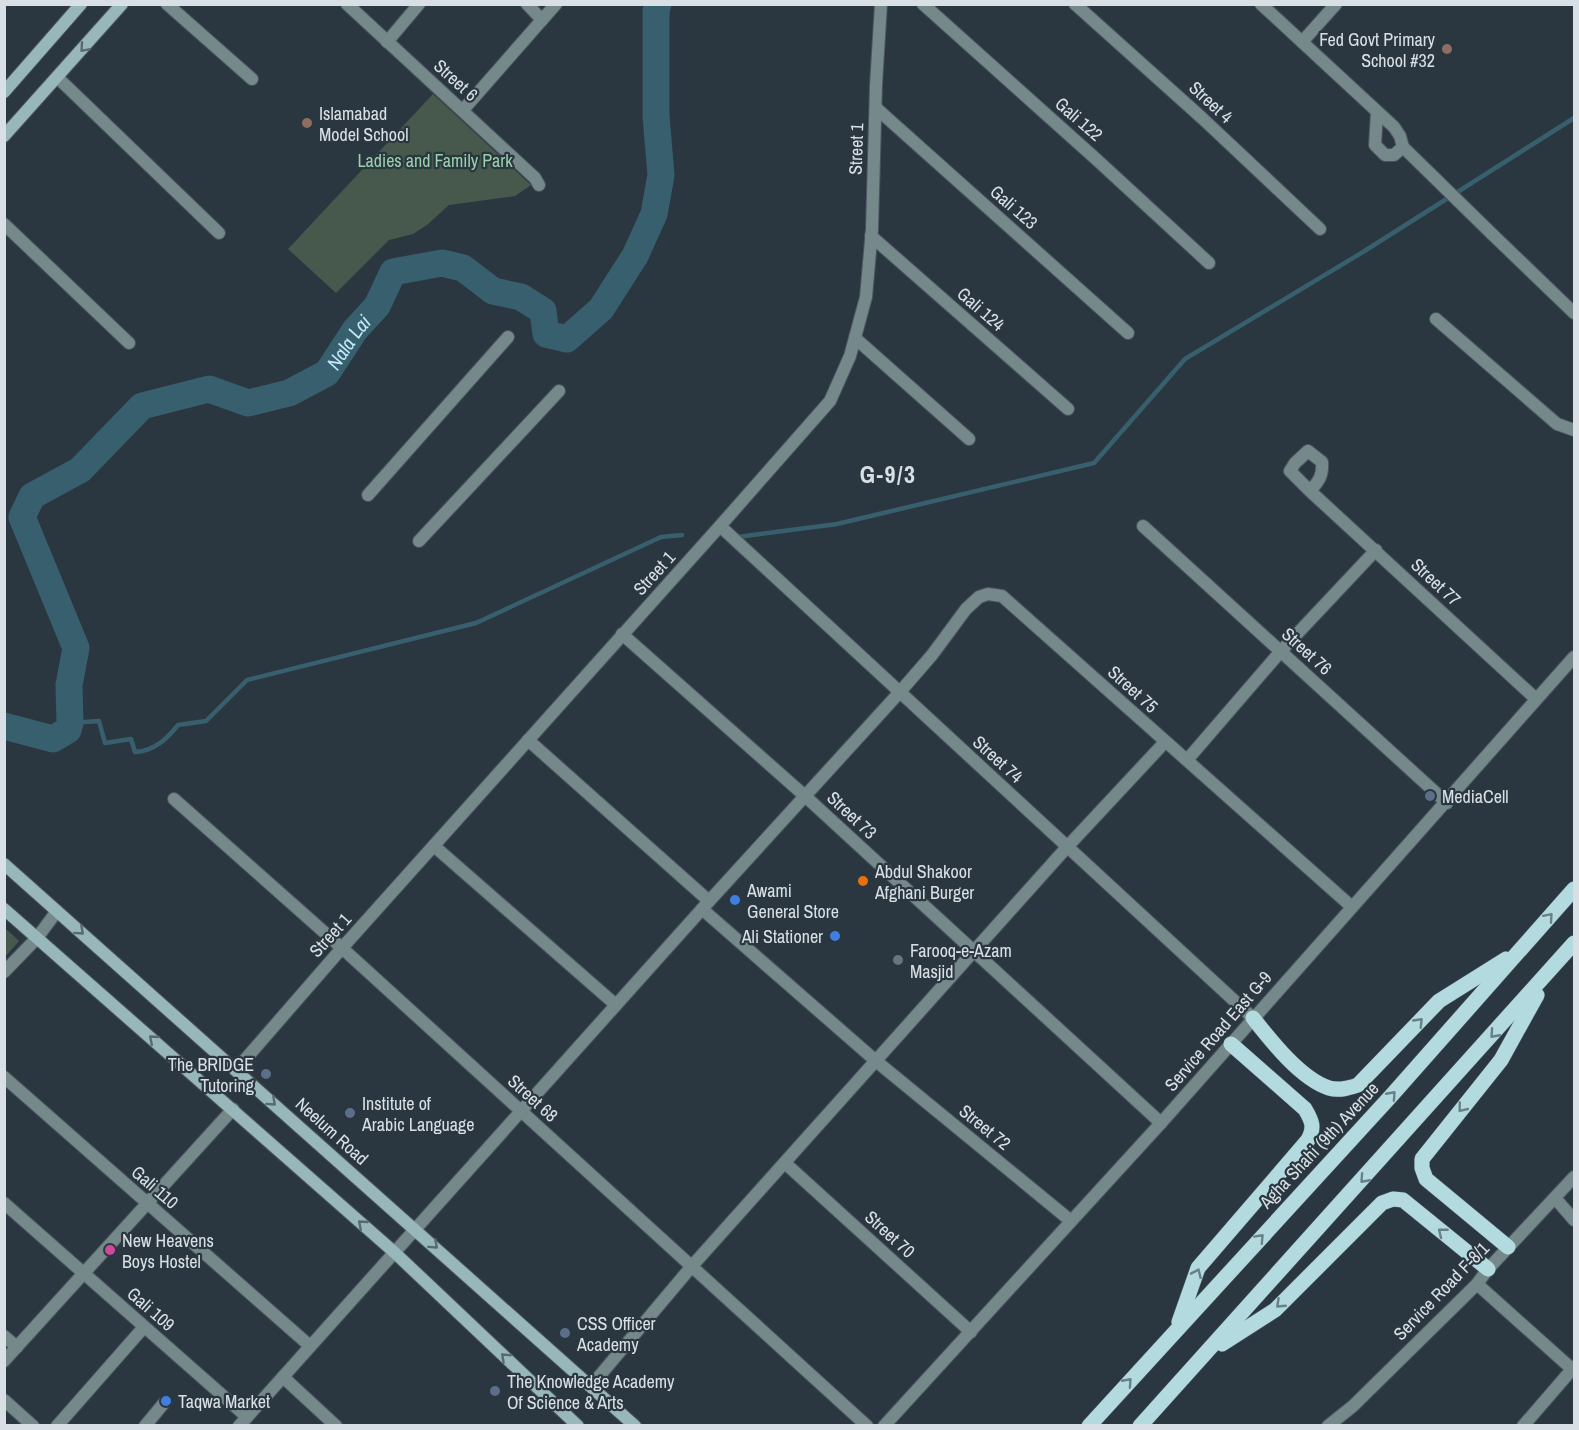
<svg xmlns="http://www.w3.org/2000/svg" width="1579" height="1430" font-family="'Archivo Narrow',sans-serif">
	<rect width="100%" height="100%" fill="#2b3740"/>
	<g fill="#47594c">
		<path d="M433,94L531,185L515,196L449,205L427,225L413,234L389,240L336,293L288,249Z"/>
		<path d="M5,928L19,941L5,957Z"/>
	</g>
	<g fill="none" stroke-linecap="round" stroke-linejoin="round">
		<g stroke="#385f6d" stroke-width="4.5">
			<path d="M738,537L837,524L1094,463L1185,359L1363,252L1574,118"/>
			<path d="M70,723L99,721L105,743L131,739L135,752C154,751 167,739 178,725L206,721L247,680L476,623L661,537L682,535"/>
		</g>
		<path stroke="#385f6d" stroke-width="27" id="s1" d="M4,726L53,739L68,730L70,723L69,685L76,648L22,517L32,496L80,470L142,406L209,389L248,403L289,393L327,373L355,330L377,306L393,272L442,263L463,268L493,291L521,297L543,311L546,334L567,339L601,309L635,256L654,214L661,175L656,116V11L658,4"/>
		<defs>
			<path id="pedestrian" d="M1403,147L1492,234"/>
			<g id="minor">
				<path d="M167,4L252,79"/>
				<path d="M347,4L535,178L539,185"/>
				<path d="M527,4L542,20"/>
				<path d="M923,4L1096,159L1209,263"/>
				<path d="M1075,4L1202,118L1320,229"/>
				<path d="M1261,4L1394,127L1400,136L1403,147L1394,155H1385L1375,145L1377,112"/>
				<path d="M387,42L419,4"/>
				<path d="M1302,42L1336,4"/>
				<path d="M58,78L219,233"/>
				<path d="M876,108L1128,333"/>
				<path d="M463,110L556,4"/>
				<path d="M4,224L129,343"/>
				<path d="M1492,234L1574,313"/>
				<path d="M871,236L1068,409"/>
				<path d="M1436,319L1557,424L1574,430"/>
				<path d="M855,338L969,439"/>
				<path d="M1310,491C1319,481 1323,476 1322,462L1308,451L1295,463L1290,471L1310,491L1536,699"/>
				<path d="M368,495L508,337"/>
				<path d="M720,526L1253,1018"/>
				<path d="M1143,526L1447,803"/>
				<path d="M419,541L559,391"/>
				<path d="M622,634L805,796L1161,1123"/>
				<path d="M528,740L709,901"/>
				<path d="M1187,760L1281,651L1376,550"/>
				<path d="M174,799L342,948L867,1426"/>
				<path d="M434,846L616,1005"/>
				<path d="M702,909L876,1061L1071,1221"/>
				<path d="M4,972L37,938L57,911"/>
				<path d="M236,1070L342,948L720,526L830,401L850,356L866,297L872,229L876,85L881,4"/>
				<path d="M4,1077L310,1346"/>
				<path d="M785,1163L971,1332"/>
				<path d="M1555,1198L1574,1220"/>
				<path d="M4,1203L247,1417"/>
				<path d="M1477,1284L1572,1369"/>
				<path d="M4,1336L17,1347"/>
				<path d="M4,1361L233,1109"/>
				<path d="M283,1377L336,1426"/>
				<path d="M591,1386L692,1266L1068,846L1165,742"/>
				<path d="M4,1400L33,1426"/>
				<path d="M57,1426L144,1327"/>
				<path d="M145,1426L164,1403"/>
				<path d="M239,1426L702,909L899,693L932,655L966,609L979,597L988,594L1002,596L1352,907"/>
				<path d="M884,1426L1161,1123L1574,657"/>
				<path d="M1328,1426L1353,1406L1477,1284L1488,1269L1574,1177"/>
				<path d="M1523,1426L1574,1367"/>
			</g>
			<g id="secondary">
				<path d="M4,92L81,4"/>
				<path d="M4,136L122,4"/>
				<path d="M4,864L635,1426"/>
				<path d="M4,909L394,1252L578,1426"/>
			</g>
			<g id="primary">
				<path d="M1253,1018C1271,1041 1301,1079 1329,1088C1339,1091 1349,1088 1358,1085L1439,1001L1506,959"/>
				<path d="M1508,1247L1426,1179L1422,1168V1159L1501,1060L1537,995"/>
				<path d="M1179,1322L1198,1268L1308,1140C1315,1127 1312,1121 1305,1109L1231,1044"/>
				<path d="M1222,1344L1275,1310L1382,1203L1393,1199L1403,1200L1488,1269"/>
				<path d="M1089,1426L1391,1096L1574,889"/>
				<path d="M1140,1426L1574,943"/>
			</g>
		</defs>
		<use href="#pedestrian" stroke="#4a555e" stroke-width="14"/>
		<use href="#minor" stroke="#4a555e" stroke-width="14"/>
		<use href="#secondary" stroke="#4a555e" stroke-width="14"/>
		<use href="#primary" stroke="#4a555e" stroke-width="16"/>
		<use href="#pedestrian" stroke="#75888a" stroke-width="12"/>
		<use href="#minor" stroke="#75888a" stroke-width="12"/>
		<use href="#secondary" stroke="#98b7ba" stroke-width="12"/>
		<use href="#primary" stroke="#b3dbdf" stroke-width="15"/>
	</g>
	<defs><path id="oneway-chevron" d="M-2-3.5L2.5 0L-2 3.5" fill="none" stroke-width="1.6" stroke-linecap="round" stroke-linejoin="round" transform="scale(1.5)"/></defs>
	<g stroke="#576a71">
		<use href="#oneway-chevron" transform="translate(84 48) rotate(131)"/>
		<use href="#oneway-chevron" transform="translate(80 931) rotate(42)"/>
		<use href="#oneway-chevron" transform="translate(153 1039) rotate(-139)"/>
		<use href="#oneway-chevron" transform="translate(272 1102) rotate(42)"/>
		<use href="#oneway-chevron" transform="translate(362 1224) rotate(-139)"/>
		<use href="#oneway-chevron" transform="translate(434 1245) rotate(42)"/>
		<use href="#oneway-chevron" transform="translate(505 1357) rotate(-137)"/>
	</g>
	<g stroke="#688188">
		<use href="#oneway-chevron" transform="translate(1549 917) rotate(-49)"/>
		<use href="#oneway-chevron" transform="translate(1419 1022) rotate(-46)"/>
		<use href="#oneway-chevron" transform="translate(1494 1034) rotate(132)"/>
		<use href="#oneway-chevron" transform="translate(1392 1095) rotate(-48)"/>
		<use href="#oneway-chevron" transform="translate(1462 1108) rotate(129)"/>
		<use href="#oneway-chevron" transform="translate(1364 1179) rotate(132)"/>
		<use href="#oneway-chevron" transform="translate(1442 1232) rotate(-141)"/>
		<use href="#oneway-chevron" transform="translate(1260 1238) rotate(-47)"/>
		<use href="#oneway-chevron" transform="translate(1197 1273) rotate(-66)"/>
		<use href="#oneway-chevron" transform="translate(1280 1304) rotate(137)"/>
		<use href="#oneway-chevron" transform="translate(1128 1382) rotate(-48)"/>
	</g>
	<g fill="#8d6e63" stroke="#2b3740" stroke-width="2">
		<circle cx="1447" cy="49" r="6"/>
		<circle cx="307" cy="123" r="6"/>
	</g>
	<g fill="#5c6f8a" stroke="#2b3740" stroke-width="2">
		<circle cx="1430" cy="796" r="6"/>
		<circle cx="266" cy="1074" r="6"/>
		<circle cx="350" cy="1113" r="6"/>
		<circle cx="565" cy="1333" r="6"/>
		<circle cx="495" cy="1391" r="6"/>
	</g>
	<circle fill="#e8710a" stroke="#2b3740" stroke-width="2" cx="863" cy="881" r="6"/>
	<g fill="#3f7fe0" stroke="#2b3740" stroke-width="2">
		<circle cx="735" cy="900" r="6"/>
		<circle cx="835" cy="936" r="6"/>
		<circle cx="166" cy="1401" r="6"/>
	</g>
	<circle fill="#6b7280" stroke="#2b3740" stroke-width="2" cx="898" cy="960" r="6"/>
	<circle fill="#d1479c" stroke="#2b3740" stroke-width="2" cx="110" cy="1250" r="6"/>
	<g text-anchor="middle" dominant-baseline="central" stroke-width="4.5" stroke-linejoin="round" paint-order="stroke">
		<g font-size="18" fill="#d8e0e5" stroke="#2b3740" text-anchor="start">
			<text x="1435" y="39" text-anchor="end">Fed Govt Primary<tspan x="1435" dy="21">School #32</tspan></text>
			<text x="319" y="113">Islamabad<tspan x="319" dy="21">Model School</tspan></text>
			<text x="1442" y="796">MediaCell</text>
			<text x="875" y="871">Abdul Shakoor<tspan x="875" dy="21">Afghani Burger</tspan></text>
			<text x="747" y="890">Awami<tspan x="747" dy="21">General Store</tspan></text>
			<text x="823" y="936" text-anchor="end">Ali Stationer</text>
			<text x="910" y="950">Farooq-e-Azam<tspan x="910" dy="21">Masjid</tspan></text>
			<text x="254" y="1064" text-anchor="end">The BRIDGE<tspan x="254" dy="21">Tutoring</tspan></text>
			<text x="362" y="1103">Institute of<tspan x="362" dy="21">Arabic Language</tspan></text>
			<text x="122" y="1240">New Heavens<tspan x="122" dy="21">Boys Hostel</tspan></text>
			<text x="577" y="1323">CSS Officer<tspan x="577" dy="21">Academy</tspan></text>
			<text x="507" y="1381">The Knowledge Academy<tspan x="507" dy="21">Of Science &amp; Arts</tspan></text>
			<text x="178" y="1401">Taqwa Market</text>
		</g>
		<g font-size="18" fill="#d8e0e5" stroke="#2b3740">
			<text transform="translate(456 80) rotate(42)">Street 6</text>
			<text transform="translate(1211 102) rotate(43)">Street 4</text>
			<text transform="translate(1079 119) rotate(41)">Gali 122</text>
			<text transform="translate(856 149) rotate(-88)">Street 1</text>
			<text transform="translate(1014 207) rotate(41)">Gali 123</text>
			<text transform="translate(981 309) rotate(41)">Gali 124</text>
			<text transform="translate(654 573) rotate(-48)">Street 1</text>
			<text transform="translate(1436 582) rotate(43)">Street 77</text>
			<text transform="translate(1307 651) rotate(42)">Street 76</text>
			<text transform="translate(1133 689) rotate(42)">Street 75</text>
			<text transform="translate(998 759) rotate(42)">Street 74</text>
			<text transform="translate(852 815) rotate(43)">Street 73</text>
			<text transform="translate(330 935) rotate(-48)">Street 1</text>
			<text transform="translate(1218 1031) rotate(-49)">Service Road East G-9</text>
			<text transform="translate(533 1098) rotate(42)">Street 68</text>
			<text transform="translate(985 1127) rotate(39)">Street 72</text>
			<text transform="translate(332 1131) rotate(42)">Neelum Road</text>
			<text transform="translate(1319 1145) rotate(-47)">Agha Shahi (9th) Avenue</text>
			<text transform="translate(155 1187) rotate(41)">Gali 110</text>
			<text transform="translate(890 1234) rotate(42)">Street 70</text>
			<text transform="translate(1441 1291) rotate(-46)">Service Road F-8/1</text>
			<text transform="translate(151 1309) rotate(41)">Gali 109</text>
		</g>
		<g font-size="18" fill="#9ad1a9" stroke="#2b3740">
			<text x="435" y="160">Ladies and Family Park</text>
		</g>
		<g font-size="20" font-style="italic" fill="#c1eafa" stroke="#2b3740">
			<text stroke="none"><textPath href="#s1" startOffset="693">Nala Lai</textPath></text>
		</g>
		<g font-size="24" font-weight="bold" letter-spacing="1.5" fill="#d8e0e5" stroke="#2b3740">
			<text x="888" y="474">G-9/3</text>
		</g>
	</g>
	<rect width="1579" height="1430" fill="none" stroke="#d8e0e5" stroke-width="12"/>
</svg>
